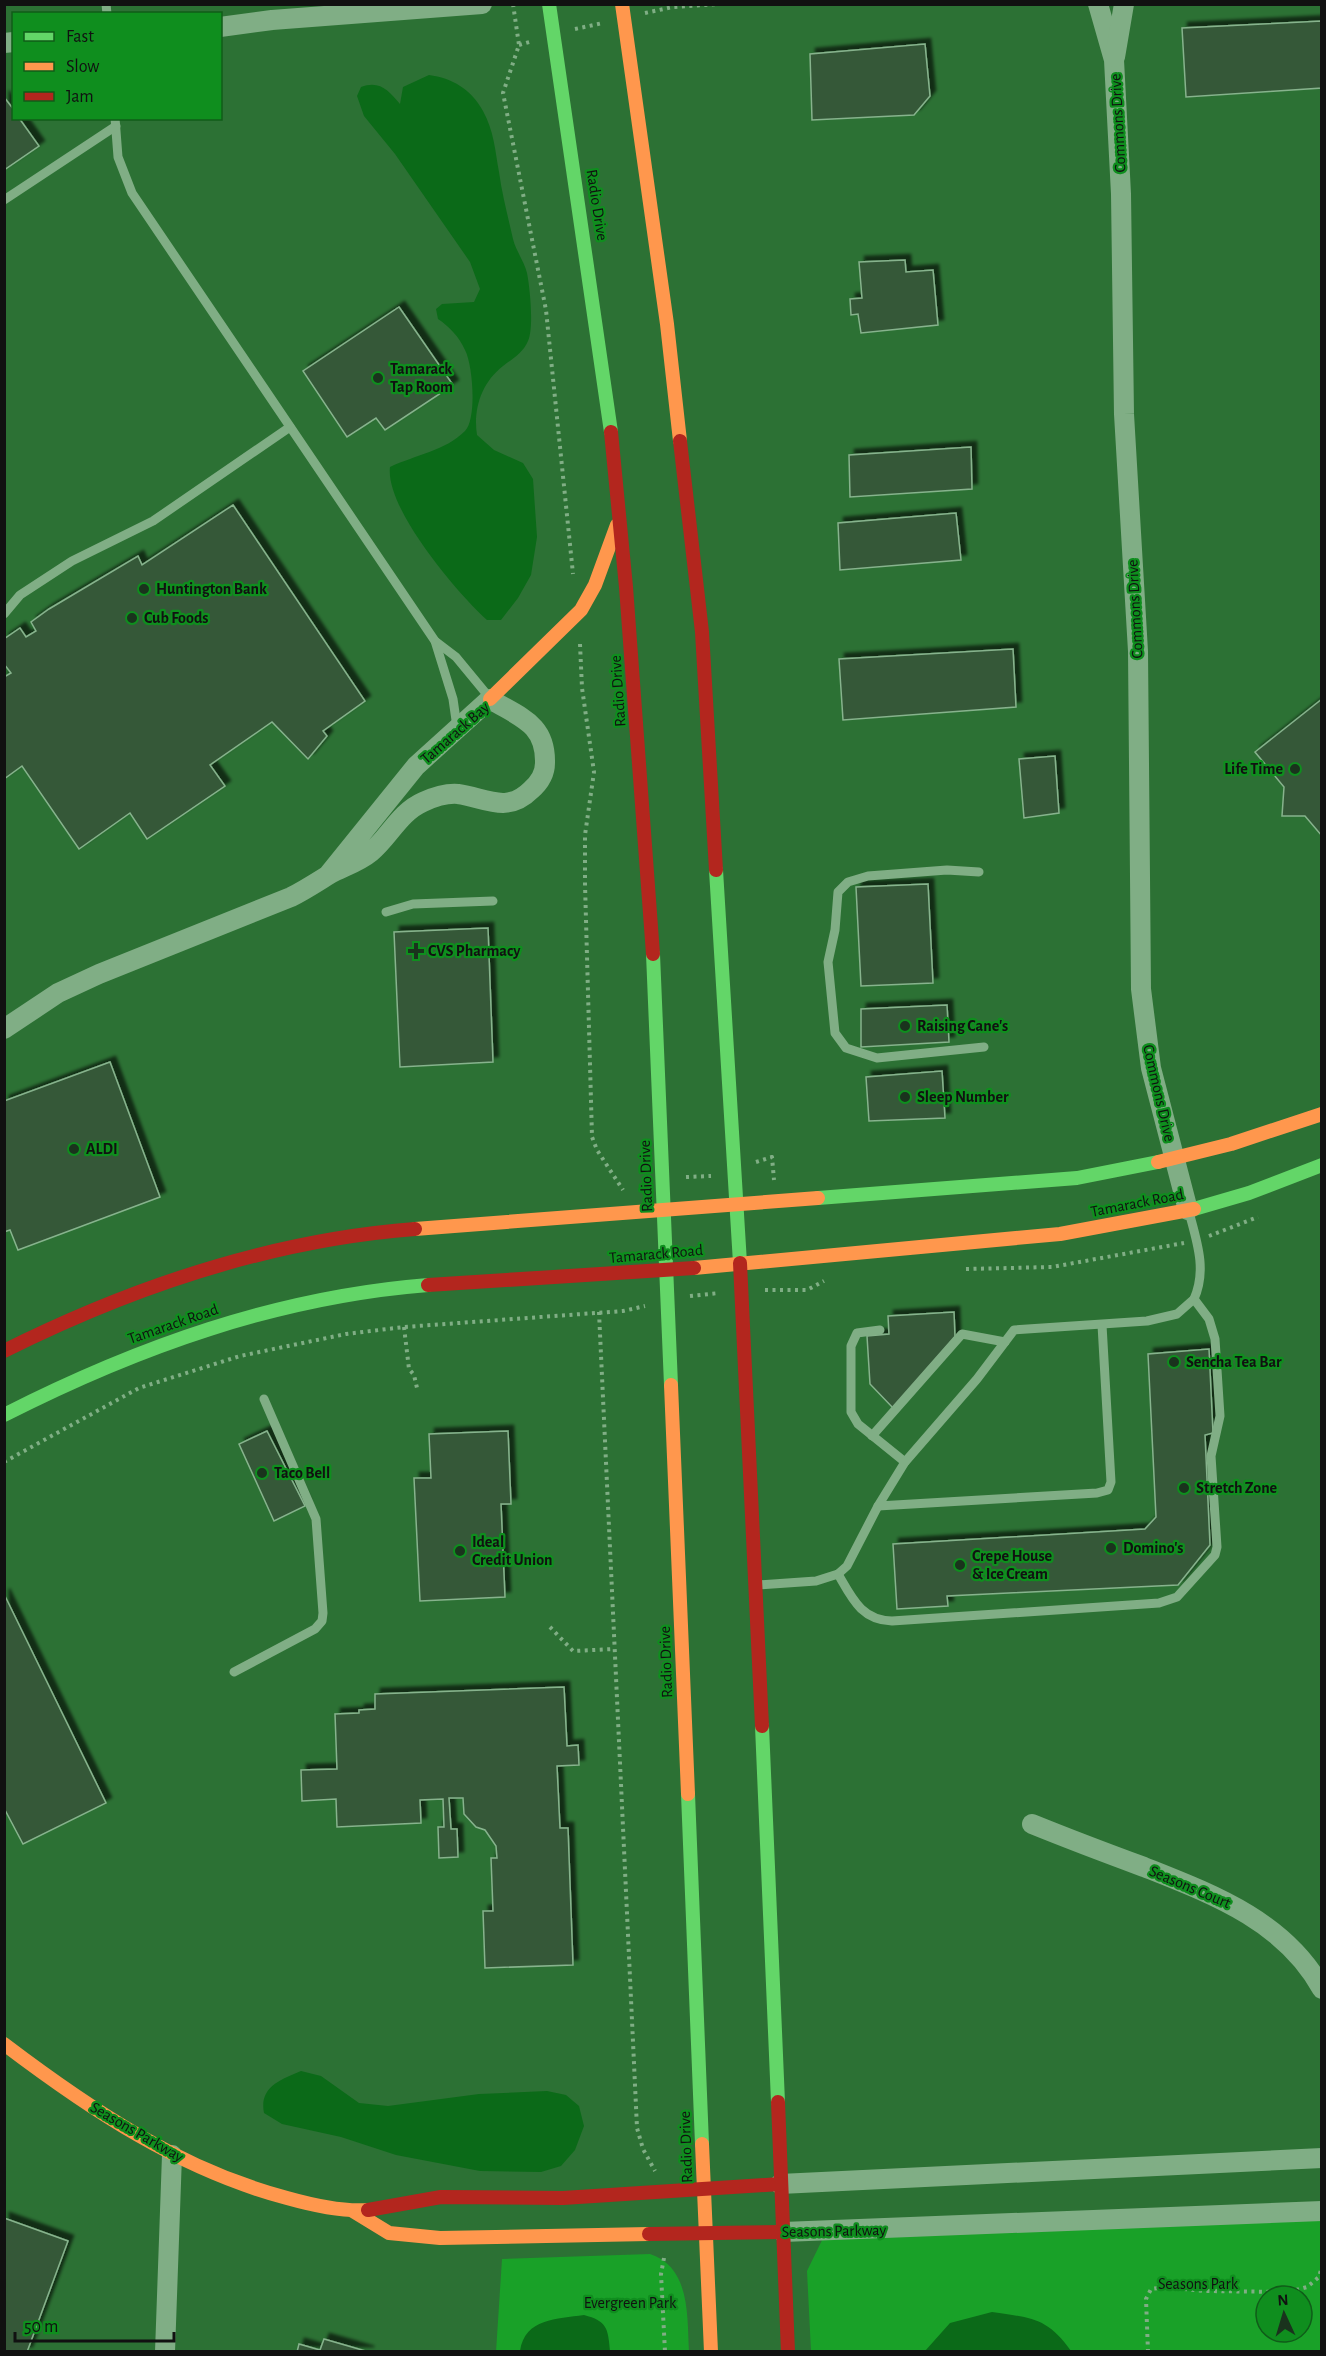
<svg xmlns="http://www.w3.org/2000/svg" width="1326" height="2356" font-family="'Alegreya Sans',sans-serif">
	<defs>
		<filter id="shadow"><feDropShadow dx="5.5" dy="-5.5" stdDeviation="1.5" flood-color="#0009"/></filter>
	</defs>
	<rect width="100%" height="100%" fill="#2c7134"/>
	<g fill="#19a128" fill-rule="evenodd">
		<path d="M1321,2211V2351H811L807,2271L826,2232ZM1266,2296H1302V2332H1266Z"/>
		<path d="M650,2254C691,2267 687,2318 689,2351L496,2352L502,2259Z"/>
	</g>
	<g fill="#0b6a18">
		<path d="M429,75C452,78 471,89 483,111C494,131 495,150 499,172C502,194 508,217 513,239C516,251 524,261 527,273C530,288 534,328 528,341C523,353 512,359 503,366C481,383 473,410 477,435L494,450L523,463L533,479L537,537L531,575L518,598L501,620H487C457,593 385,508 390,467C415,455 445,451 465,431C477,419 473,365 465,350C459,337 450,327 438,319L436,309L442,304L474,302L480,289L470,262L395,154L364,116L357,96L361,87C380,80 389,91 400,104L403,87Z"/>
		<path d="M301,2071L321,2076L359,2103L388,2106L479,2094L547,2091L566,2095L579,2106L584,2126L575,2150L561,2166L541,2172L480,2171L396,2155L341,2137L282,2124L264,2113C259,2087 280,2080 301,2071Z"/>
		<path d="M992,2312C1031,2318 1047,2317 1071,2351H925L950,2323Z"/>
		<path d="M584,2315C607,2321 608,2328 610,2351H520C525,2318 557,2319 584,2315Z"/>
	</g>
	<g fill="#345838" stroke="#87b38d" stroke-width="1.5" filter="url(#shadow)">
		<path d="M1322,21V88L1186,97L1182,28Z"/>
		<path d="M925,44L930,96L914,115L812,120L810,54Z"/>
		<path d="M4,97L14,110V118H19L39,146L4,170Z"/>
		<path d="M905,260L906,272L933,270L938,325L861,333L858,314L851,315L850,299L862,298L859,262Z"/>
		<path d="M399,307L453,385L385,430L376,418L347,437L303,371Z"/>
		<path d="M971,447L972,489L850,497L849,455Z"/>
		<path d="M233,505L365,701L323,731L327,736L308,759L272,722L210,765L225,786L147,839L130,813L79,849L22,766L4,779V677L11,673L4,664V639L20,628L26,637L36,631L31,622L49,609L138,556L142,565Z"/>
		<path d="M956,513L961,560L840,570L838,523Z"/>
		<path d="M1013,649L1016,707L843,720L839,659Z"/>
		<path d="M1322,699V836L1305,816H1282L1284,787L1255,752Z"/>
		<path d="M1055,756L1059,813L1024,818L1019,759Z"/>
		<path d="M928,884L933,983L861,986L856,887Z"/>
		<path d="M488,928L493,1062L400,1067L394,932Z"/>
		<path d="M947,1005L949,1042L861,1047V1009Z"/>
		<path d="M110,1062L160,1197L18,1250L10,1230L4,1232V1101Z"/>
		<path d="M942,1071L945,1118L869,1121L866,1077Z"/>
		<path d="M954,1312L955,1337L893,1408L870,1384L867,1336L889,1334L888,1316Z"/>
		<path d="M1209,1349L1213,1433L1205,1435L1210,1545L1178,1585L947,1596L948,1606L897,1609L893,1544L1145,1529L1156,1517L1148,1354Z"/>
		<path d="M267,1431L305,1506L274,1521L239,1444Z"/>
		<path d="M508,1431L511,1504H501L505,1597L420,1601L414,1478H431L429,1434Z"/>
		<path d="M4,1594L106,1803L23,1844L4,1808Z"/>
		<path d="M564,1687L567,1746L578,1745L579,1765L557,1766L560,1828H568L573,1965L485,1968L483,1911H493L491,1858H497L496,1846L485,1830L476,1827L464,1814L463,1798H449L451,1829H457L458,1857L439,1858L438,1827H444L443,1799L420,1800L421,1823L337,1827L336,1799L302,1801L301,1770L337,1769L335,1714L359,1713V1710L375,1709V1694Z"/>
		<path d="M4,2218L68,2241L27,2352H4Z"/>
		<path d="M324,2339L369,2352H297L299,2344L320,2350Z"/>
	</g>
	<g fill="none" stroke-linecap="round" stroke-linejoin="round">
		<g stroke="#80ae85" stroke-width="4" stroke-dasharray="3 4.5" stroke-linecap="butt">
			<path d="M513,4L519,45L503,93L546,310L573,574"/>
			<path d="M645,13L673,7L719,4"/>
			<path d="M575,29L603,23"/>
			<path d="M519,45L533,41"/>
			<path d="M580,644L582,688L594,772L585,835V884L592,1137L597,1150L623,1190"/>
			<path d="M756,1162L772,1157L774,1180"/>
			<path d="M686,1177L711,1176"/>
			<path d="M1209,1236L1258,1217"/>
			<path d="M966,1269L1052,1267L1184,1243"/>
			<path d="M765,1290H807L824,1281"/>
			<path d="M690,1296L719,1293"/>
			<path d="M599,1312L637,2128L643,2149L655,2171"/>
			<path d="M404,1327L409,1369L414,1375L417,1388"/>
			<path d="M4,1462L139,1388L240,1356L346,1334L404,1327L623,1311L645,1306"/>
			<path d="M550,1627L573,1651L614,1649"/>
			<path d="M664,2258L661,2274L665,2352"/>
			<path d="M1148,2352L1146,2299L1151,2289L1166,2287L1204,2291L1289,2292L1307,2287L1319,2277L1322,2266"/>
		</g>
		<g stroke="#80ae85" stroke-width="9">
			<path d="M106,4L107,14"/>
			<path d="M115,118L118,157L132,193L435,641L453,699L457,727"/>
			<path d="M4,200L116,126"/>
			<path d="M4,614L20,595L72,561L153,521L290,427"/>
			<path d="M435,641L456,657L489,697"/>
			<path d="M979,872L947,870L868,876L848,882L838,892L835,930L828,962L835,1033L846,1048L877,1058L984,1047"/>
			<path d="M386,912L413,904L493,901"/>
			<path d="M880,1330L857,1333L851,1346V1412L858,1424L905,1462"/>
			<path d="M872,1436L962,1334L1005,1342"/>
			<path d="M878,1506L1097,1493L1108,1490L1111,1482L1102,1325"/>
			<path d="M838,1574L847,1566L878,1506L905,1462L977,1379L1014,1330L1147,1321L1177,1314L1194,1299"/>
			<path d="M758,1585L816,1581L838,1574C852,1598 861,1620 892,1621L1159,1603L1177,1597L1215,1555L1217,1547L1211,1456L1220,1416L1215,1339L1209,1319L1194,1299C1207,1270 1197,1242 1189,1212"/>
			<path d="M234,1672L315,1629L322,1621L323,1613L316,1519L264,1399"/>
		</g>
		<g stroke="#80ae85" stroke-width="20">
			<path d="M1098,4L1114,60L1121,194L1124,414L1138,651L1141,989L1151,1068L1188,1210"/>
			<path d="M220,27L272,20L482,4"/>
			<path d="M4,43L14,42"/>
			<path d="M1115,57L1124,4"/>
			<path d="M4,1029L58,993L99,974L291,897C305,890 317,882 330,874C343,867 359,862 371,852C389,837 400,812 423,802C434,797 446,793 458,794C486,798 507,814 531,790C539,783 545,774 545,763C546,723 519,717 490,699L416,766L328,875"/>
			<path d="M1032,1824C1069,1839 1106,1853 1144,1867C1212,1894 1285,1921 1322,1989"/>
			<path d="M780,2184L1322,2158"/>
			<path d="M783,2232L1322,2211"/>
			<path d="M165,2352L172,2155"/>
		</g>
		<g stroke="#63d668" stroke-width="14">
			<path d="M549,4L611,432"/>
			<path d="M716,870L740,1263"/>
			<path d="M653,954L671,1385"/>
			<path d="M818,1198L1077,1178L1158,1162"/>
			<path d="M1194,1209L1249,1193L1322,1165"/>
			<path d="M4,1415C138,1347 277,1297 428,1285"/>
			<path d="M762,1726L778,2102"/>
			<path d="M688,1794L702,2144"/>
		</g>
		<g stroke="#ff974d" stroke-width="14">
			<path d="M622,4L667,324L680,441"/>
			<path d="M490,699L581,610L595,585L617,525"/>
			<path d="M1158,1162L1231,1144L1322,1114"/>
			<path d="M415,1229L818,1198"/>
			<path d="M694,1268L1060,1234L1194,1209"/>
			<path d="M671,1385L688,1794"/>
			<path d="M4,2044C91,2110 181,2170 287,2198C312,2205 342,2212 368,2210"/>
			<path d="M702,2144L711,2352"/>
			<path d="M353,2211L389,2233L440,2238L649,2234"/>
		</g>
		<g stroke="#b3261e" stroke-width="14">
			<path d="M611,432L626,587L653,954"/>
			<path d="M680,441L702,632L716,870"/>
			<path d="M740,1263L762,1726"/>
			<path d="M428,1285L694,1268"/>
			<path d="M4,1351C132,1287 271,1240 415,1229"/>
			<path d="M778,2102L788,2352"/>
			<path d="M368,2210L441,2197L563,2198L780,2184"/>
			<path d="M649,2234L783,2232"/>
		</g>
	</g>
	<g fill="#1a331d" stroke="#0f8e1e" stroke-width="2">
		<circle cx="378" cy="378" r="6"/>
		<circle cx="144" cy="589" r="6"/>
		<circle cx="132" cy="618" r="6"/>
		<circle cx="1295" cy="769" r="6"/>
		<path d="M413 942h6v6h6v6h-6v6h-6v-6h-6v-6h6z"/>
		<circle cx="905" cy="1026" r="6"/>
		<circle cx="905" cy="1097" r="6"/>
		<circle cx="74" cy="1149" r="6"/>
		<circle cx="1174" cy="1362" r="6"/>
		<circle cx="262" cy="1473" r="6"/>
		<circle cx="1184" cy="1488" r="6"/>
		<circle cx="1111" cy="1548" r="6"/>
		<circle cx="460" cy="1551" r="6"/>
		<circle cx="960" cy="1565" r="6"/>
	</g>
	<g text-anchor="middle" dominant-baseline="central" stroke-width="4.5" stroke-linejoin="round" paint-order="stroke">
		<g font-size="16" fill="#111" stroke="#0f8e1e">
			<text transform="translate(1118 123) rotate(-93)">Commons Drive</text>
			<text transform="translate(597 205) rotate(81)">Radio Drive</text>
			<text transform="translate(1135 609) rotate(-93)">Commons Drive</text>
			<text transform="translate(618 691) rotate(-94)">Radio Drive</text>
			<text transform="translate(455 733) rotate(-41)">Tamarack Bay</text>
			<text transform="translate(1159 1093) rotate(77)">Commons Drive</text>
			<text transform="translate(646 1176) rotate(-92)">Radio Drive</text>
			<text transform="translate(1137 1203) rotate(-11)">Tamarack Road</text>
			<text transform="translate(656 1254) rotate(-5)">Tamarack Road</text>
			<text transform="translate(173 1324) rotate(-19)">Tamarack Road</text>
			<text transform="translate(666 1662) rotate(-92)">Radio Drive</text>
			<text transform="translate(1190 1887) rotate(23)">Seasons Court</text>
			<text transform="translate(137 2132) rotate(30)">Seasons Parkway</text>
			<text transform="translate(686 2147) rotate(-92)">Radio Drive</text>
			<text transform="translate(834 2231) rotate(-1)">Seasons Parkway</text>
		</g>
		<g font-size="16" font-weight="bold" fill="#111" stroke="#0f8e1e" text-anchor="start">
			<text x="390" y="369">Tamarack<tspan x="390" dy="18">Tap Room</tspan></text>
			<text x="156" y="589">Huntington Bank</text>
			<text x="144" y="618">Cub Foods</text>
			<text x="1283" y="769" text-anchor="end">Life Time</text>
			<text x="428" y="951">CVS Pharmacy</text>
			<text x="917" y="1026">Raising Cane's</text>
			<text x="917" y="1097">Sleep Number</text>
			<text x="86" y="1149">ALDI</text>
			<text x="1186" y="1362">Sencha Tea Bar</text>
			<text x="274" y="1473">Taco Bell</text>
			<text x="1196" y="1488">Stretch Zone</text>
			<text x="472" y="1542">Ideal<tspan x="472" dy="18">Credit Union</tspan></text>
			<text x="1123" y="1548">Domino's</text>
			<text x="972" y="1556">Crepe House<tspan x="972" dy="18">&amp; Ice Cream</tspan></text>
		</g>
		<g font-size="16" fill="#111" stroke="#0f8e1e">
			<text x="1198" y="2284">Seasons Park</text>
			<text x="630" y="2303">Evergreen Park</text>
		</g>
	</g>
	<rect width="1326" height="2356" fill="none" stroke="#111111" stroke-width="12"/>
	<rect x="12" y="12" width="210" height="108" fill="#0f8e1e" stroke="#105c19" stroke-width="1.5"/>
	<rect x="24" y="32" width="30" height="9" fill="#63d668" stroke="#105c19" stroke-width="1.5"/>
	<text x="66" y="42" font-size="18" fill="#111111">Fast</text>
	<rect x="24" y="62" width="30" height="9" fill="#ff974d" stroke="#105c19" stroke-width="1.5"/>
	<text x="66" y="72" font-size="18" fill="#111111">Slow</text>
	<rect x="24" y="92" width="30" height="9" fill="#b3261e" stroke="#105c19" stroke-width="1.5"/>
	<text x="66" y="102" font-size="18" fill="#111111">Jam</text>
	<g transform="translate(1284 2314) rotate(356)"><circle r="28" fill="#0f8e1e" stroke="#105c19" stroke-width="1.5"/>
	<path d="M0-4.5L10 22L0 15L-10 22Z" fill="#1a331d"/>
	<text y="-9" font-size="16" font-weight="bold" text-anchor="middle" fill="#111111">N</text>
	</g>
	<path d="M15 2332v9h159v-9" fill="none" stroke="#111111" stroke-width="3"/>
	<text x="24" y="2332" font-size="18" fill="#111111" stroke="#0f8e1e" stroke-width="4.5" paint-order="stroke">50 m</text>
</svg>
